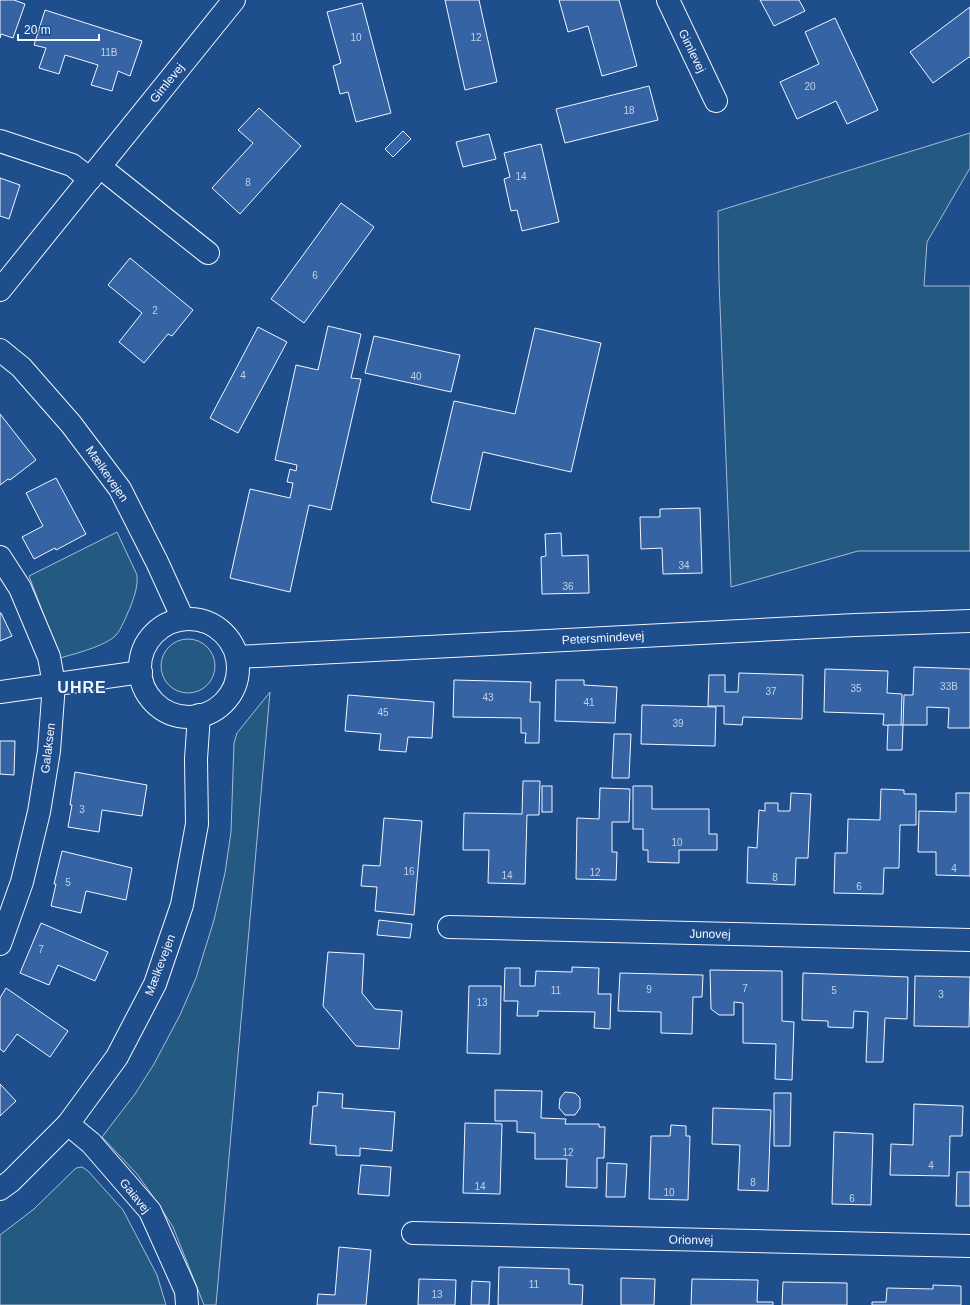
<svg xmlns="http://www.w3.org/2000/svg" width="970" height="1305" font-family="Helvetica,sans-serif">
	<rect width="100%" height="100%" fill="#1f4e8c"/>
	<g fill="#245a82" stroke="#a8bbd7">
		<path d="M970,133V168L927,242L924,286H970V551H858L731,587L719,280L718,211Z"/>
		<path d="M117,532L137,575C138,587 134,597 130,608C127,614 121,630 116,635C106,646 74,654 60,658L29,576Z"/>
		<circle cx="188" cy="666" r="27"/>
		<path d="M270,692L216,1305H204L173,1227L157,1202L137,1174L102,1137L135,1094L154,1064L180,1015L196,978L214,920L225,873L231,832L234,743L237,733Z"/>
		<path d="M82,1167L88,1171L123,1210L157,1275L166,1305H0V1235L34,1209L76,1168Z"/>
	</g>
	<g fill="#3563a3" stroke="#f2f6ff">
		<path d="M0,0H14L25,4L13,38L1,34L0,38Z"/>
		<path d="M445,0H479L497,82L465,90Z"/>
		<path d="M559,0H619L637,66L602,76L588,26L568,32Z"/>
		<path d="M760,0H799L805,11L774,26Z"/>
		<path d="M362,3L391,113L356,122L348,92L340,94L333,66L341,63L327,12Z"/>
		<path d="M970,7V58L969,57L933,83L910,52Z"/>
		<path d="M45,10L142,41L130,76L118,71L112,91L91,85L98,65L65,55L59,74L39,68L46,48L34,45Z"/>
		<path d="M835,18L878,110L847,124L836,101L797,119L780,82L819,64L805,32Z"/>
		<path d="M649,86L658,120L565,143L556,109Z"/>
		<path d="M259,108L301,146L240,214L212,188L253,143L238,130Z"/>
		<path d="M403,131L411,139L393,157L385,149Z"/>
		<path d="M489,134L496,159L463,167L456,142Z"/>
		<path d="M541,144L559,222L522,231L517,210L511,211L504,179L510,177L504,153Z"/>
		<path d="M0,178L20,185L9,219L0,216Z"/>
		<path d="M341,203L374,227L304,323L271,299Z"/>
		<path d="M130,258L193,310L172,336L168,334L144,363L119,342L142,313L108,285Z"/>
		<path d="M328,326L361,334L351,378L361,379L331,510L309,505L290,592L230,578L250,489L290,498L293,483L287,482L290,469L296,471L297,465L275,460L296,365L318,370Z"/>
		<path d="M258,327L287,342L238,433L210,418Z"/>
		<path d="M535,328L601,343L571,472L483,452L470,510L432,502L431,499L454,401L515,414Z"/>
		<path d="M374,336L460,355L451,392L365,373Z"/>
		<path d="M0,414L36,460L10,480L8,479L0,485Z"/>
		<path d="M56,478L86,534L56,550L55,548L34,559L22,537L43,526L26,493Z"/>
		<path d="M700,508L702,573L663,574L662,548L641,549L640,517H660V509Z"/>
		<path d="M561,533L562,556L588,555L589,593L542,594L541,557L546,556L545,534Z"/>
		<path d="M0,613H1L12,636L0,641Z"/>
		<path d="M914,667L970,669V728H948L949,708L927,707V725H903L904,695H913Z"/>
		<path d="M825,669L888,671L887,693L902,694L901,726L883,725L884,714L824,712Z"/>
		<path d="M739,673L803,675L802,719L743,717L742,725L724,724V706H708L709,675H725V692H738Z"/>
		<path d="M454,680L531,682L530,702H540L539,743H525L526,733H521V718L453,717Z"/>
		<path d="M556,680H584V685L617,687L615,723L555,721Z"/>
		<path d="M348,695L434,702L432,738L408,737L406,752L379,750L381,734L345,731Z"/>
		<path d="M642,705L716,707L715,746L641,744Z"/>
		<path d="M888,725H903L902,750H887Z"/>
		<path d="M614,734H631L629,778H612Z"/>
		<path d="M0,741H15L14,775L0,774Z"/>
		<path d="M75,772L147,785L142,816L102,810L99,832L68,827L72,805H70Z"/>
		<path d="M523,781H540L539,815H527L525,884L488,883L489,850H463L464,813L522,814Z"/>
		<rect x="542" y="786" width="10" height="26"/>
		<path d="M633,786H652V809H709V834H717V850H679V863L648,862V850H643V829H633Z"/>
		<path d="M600,788L630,789L629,822H612V852H617L616,880L576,879L577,818L599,819Z"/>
		<path d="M881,789L904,790V794H916V825H900L899,868H884L883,894L834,893L835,853H847L848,819L880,820Z"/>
		<path d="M791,793L811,794L808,858H796L795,885L747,883L748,847L757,848L759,810L765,811V803H778V811H790Z"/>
		<path d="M956,793H970V876L936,875V852H918L919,811L956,812Z"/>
		<path d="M384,818L422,821L414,915L375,911L377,887L361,886L363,865L380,866Z"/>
		<path d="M62,851L132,868L126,900L86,891L81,913L51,906L56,884H54Z"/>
		<path d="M379,920L412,924L410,938L377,935Z"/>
		<path d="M41,923L108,952L95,981L58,965L49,985L20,973Z"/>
		<path d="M328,952L364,954L362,993L375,1009L402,1011L399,1049L356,1046L323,1006Z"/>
		<path d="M572,967L599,968L598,994H611L610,1029L594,1028L595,1012L538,1011V1016H517L518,1001H504L505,968H520V986H535L536,971L572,972Z"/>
		<path d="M710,970L782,971V1021L794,1022L792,1080L775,1079L776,1044L743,1043V1003L734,1002V1015H719L711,1009Z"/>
		<path d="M620,973L703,975L702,997H693L692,1034L661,1033V1012L618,1011Z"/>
		<path d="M803,973L908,977L907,1019L885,1018L883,1062H866L868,1012L854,1011L853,1028L828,1027V1021L802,1020Z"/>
		<path d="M915,976L970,977L969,1027L914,1026Z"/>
		<path d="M469,986H501L500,1054L467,1053Z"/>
		<path d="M6,988L68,1031L50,1057L17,1034L4,1052L0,1049V998Z"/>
		<path d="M0,1084L16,1101L0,1116Z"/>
		<path d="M495,1090L542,1091L541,1118L566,1119L565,1124H599V1127H605L604,1158H597V1188L566,1187L567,1159H535V1133L517,1132V1121H495Z"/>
		<path d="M318,1092L343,1094L342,1108L395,1112L392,1151L360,1148V1156L336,1155V1146L310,1144L313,1106H317Z"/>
		<path d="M565,1092L575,1093L580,1098V1108L575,1115H565L559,1108L560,1098Z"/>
		<path d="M774,1093H791L790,1146H774Z"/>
		<path d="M914,1104L963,1106L962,1136H950L949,1176L890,1175L891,1144L913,1145Z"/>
		<path d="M713,1108L771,1110L768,1191L738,1190L740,1145L712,1144Z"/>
		<path d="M465,1123L502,1124L500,1194L463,1193Z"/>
		<path d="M671,1125L686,1126V1136H690L688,1200L649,1199L651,1136H670Z"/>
		<path d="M834,1132L873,1134L871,1205L832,1204Z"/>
		<path d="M607,1163L627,1164L625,1197H606Z"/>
		<path d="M361,1165L391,1167L389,1196L358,1194Z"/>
		<path d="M957,1172H970V1206H956Z"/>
		<path d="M339,1247L371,1250L366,1305H317L318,1294L335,1295Z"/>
		<path d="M499,1267L569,1269V1284L583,1285L582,1305H498Z"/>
		<path d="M621,1278L655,1279L654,1305H621Z"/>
		<path d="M419,1279L456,1280L455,1305H418Z"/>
		<path d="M692,1279L758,1280L757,1302H773V1305H691Z"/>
		<path d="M472,1281L490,1282L489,1305H471Z"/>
		<path d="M783,1282L847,1283V1305H782Z"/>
		<path d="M933,1285L961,1286V1305H872V1302H886L887,1288L933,1289Z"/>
	</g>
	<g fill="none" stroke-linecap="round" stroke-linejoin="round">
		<defs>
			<g id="minor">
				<path d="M668,0L716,101"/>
				<path d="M0,141L72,165L90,179"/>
				<path d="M100,167L208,253"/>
				<path d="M0,290L234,0"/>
				<path d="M0,350L21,367L71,424L120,489L157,562L183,619"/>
				<path d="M0,557L20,588L49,657L54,684L49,751L39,812L22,882L0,944"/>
				<circle cx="189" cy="668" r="49"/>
				<path d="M237,657L855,625L970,621"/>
				<path d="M0,692L141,672"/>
				<path d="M449,927L970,940"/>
				<path d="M68,1124L91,1143L150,1211L186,1291L187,1305"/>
				<path d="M0,1189L11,1181L68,1124L117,1057L155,984L182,905L197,824L196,759L199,715"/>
				<path d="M413,1233L970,1246"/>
			</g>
		</defs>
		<use href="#minor" stroke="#f2f6ff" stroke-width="24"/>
		<use href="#minor" stroke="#1f4e8c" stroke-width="22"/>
	</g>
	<g text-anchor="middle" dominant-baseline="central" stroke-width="3" stroke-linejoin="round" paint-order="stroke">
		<g font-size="10" fill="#c3d1e8">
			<text x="356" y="37">10</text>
			<text x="476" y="37">12</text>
			<text x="109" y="52">11B</text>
			<text x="810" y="86">20</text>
			<text x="629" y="110">18</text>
			<text x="521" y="176">14</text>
			<text x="248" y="182">8</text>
			<text x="315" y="275">6</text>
			<text x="155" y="310">2</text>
			<text x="243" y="375">4</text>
			<text x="416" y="376">40</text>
			<text x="684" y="565">34</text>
			<text x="568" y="586">36</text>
			<text x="949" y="686">33B</text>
			<text x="856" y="688">35</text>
			<text x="771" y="691">37</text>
			<text x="488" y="697">43</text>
			<text x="589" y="702">41</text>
			<text x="383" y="712">45</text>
			<text x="678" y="723">39</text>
			<text x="82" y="809">3</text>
			<text x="677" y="842">10</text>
			<text x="954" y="868">4</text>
			<text x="409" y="871">16</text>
			<text x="595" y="872">12</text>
			<text x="507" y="875">14</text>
			<text x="775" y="877">8</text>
			<text x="68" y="882">5</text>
			<text x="859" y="886">6</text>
			<text x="41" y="949">7</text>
			<text x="745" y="988">7</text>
			<text x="649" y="989">9</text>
			<text x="556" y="990">11</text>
			<text x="834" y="990">5</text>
			<text x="941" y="994">3</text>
			<text x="482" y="1002">13</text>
			<text x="568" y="1152">12</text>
			<text x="931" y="1165">4</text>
			<text x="753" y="1182">8</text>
			<text x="480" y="1186">14</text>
			<text x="669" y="1192">10</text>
			<text x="852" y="1198">6</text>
			<text x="534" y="1284">11</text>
			<text x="437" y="1294">13</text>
		</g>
		<g font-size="12" fill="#f2f6ff" stroke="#1f4e8c">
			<text transform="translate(692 51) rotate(64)">Gimlevej</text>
			<text transform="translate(167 83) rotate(-51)">Gimlevej</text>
			<text transform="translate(107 474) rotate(55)">Mælkevejen</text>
			<text transform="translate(603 638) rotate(-3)">Petersmindevej</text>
			<text transform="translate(48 748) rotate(-83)">Galaksen</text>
			<text transform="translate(710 934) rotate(1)">Junovej</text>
			<text transform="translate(160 965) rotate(-69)">Mælkevejen</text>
			<text transform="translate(135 1196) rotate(51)">Gaiavej</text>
			<text transform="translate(691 1240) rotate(1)">Orionvej</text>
		</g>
		<g font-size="16" font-weight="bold" letter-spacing="1" fill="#f2f6ff" stroke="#1f4e8c">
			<text x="82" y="687">UHRE</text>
		</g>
	</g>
	<path d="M18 34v6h81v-6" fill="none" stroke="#f2f6ff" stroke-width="2"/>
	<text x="24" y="34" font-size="12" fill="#f2f6ff" stroke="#1f4e8c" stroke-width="3" paint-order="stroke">20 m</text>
</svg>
